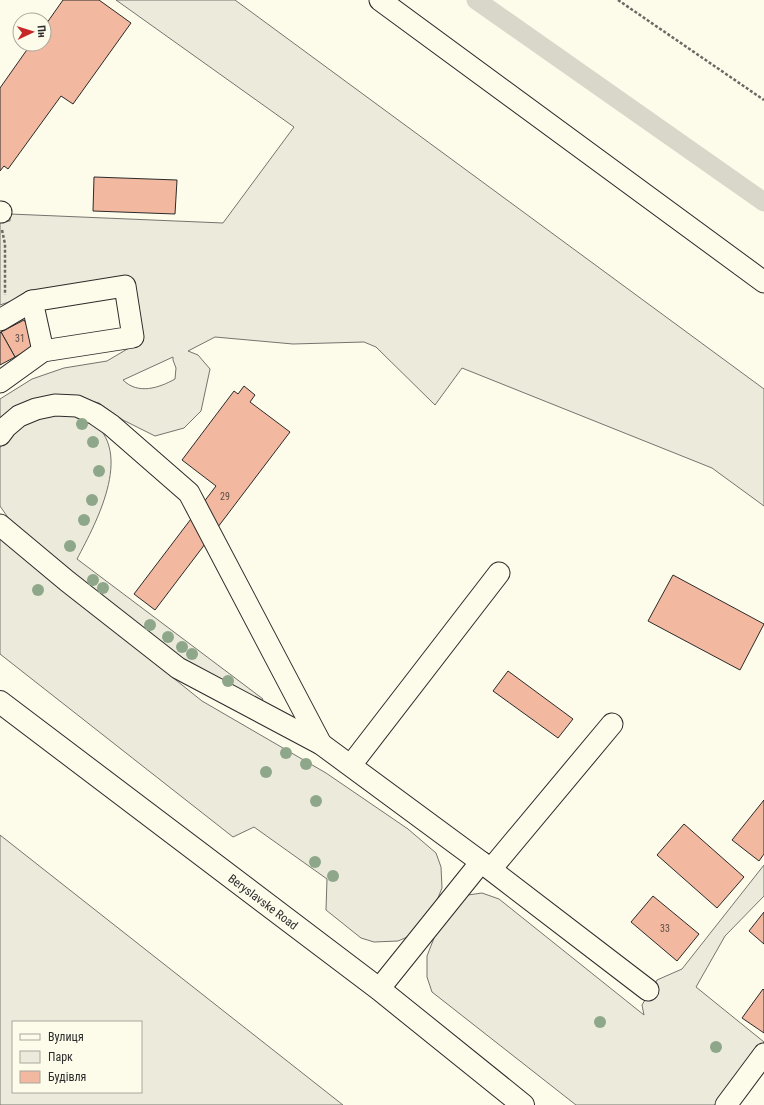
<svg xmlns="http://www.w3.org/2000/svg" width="764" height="1105" font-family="'Roboto Condensed',sans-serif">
	<rect width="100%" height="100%" fill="#fdfbea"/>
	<g fill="#ecebdb" stroke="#74746e" fill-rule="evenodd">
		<path d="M116,0H235L764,389V506L712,468L462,368L435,405L376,347L364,342L293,344L215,337L188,351L198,355L210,369L201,411L184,428L155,436L123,420L99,403L69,396L0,420V399L32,379L64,368L107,361L134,345V282L26,296L0,305V221H10V214L223,223L294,127ZM173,357V360L176,368L175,379C159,388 138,395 123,380Z"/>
		<path d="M46,411C54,413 79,414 85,417C138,446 97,521 77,559L263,699L259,705L187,665L11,522L0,506V448L4,439L23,422Z"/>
		<path d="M0,539L202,701L326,773L408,829L436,853L441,867L442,888L433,910L412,935L398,941L374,942L361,938L326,910L327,879L254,827L233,837L0,654Z"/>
		<path d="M0,835L343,1105H0ZM13,1022H141V1092H13Z"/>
		<path d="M764,865V896L725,936L696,987L764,1042L715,1105H576L432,992L427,977V956L436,933L468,895L482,893L499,899L644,1015L642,1005L657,980L682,969Z"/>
	</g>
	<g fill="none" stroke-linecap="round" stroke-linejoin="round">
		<path stroke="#d8d7c9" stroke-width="19" d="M476,0L764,202"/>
	</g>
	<g fill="#f2b8a0" stroke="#2b2b2b">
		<path d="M63,0H99L131,23L73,104L61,96L8,169L4,166L0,171V88L31,44H44V27Z"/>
		<path d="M94,177L177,180L175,214L93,211Z"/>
		<path d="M24,320L38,344L15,357L1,332Z"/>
		<path d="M1,332L15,357L0,365V333Z"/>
		<path d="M244,386L255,395L250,402L290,432L155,610L134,594L216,486L182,460L234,391L238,394Z"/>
		<path d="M673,575L764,624L740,670L648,621Z"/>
		<path d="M508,671L573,719L558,738L493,691Z"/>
		<path d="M764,800V854L759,861L732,840Z"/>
		<path d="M684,824L744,877L717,908L657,855Z"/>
		<path d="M653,896L699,934L677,961L631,922Z"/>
		<path d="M764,912V944L749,931Z"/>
		<path d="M763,989L764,990V1033L742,1018Z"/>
	</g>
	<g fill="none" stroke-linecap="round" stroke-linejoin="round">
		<defs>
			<g id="minor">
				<path d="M380,0L764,282"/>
				<path d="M0,212H1"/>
				<path d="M32,301L43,351"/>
				<path d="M0,320L32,301L125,286L133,337L43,351L0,382"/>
				<path d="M0,435L6,427L19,416L36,409L55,405L77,406L95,414L111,425L189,493L321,744"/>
				<path d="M0,525L67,581L178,668L321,744L481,862L379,989"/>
				<path d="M351,765L499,573"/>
				<path d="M481,862L648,990"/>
				<path d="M491,869L612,724"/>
				<path d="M726,1105L764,1054"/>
			</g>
			<path id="major" d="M0,702L379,989L523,1105"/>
		</defs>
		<use href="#minor" stroke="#2b2b2b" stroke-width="23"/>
		<use href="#major" stroke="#2b2b2b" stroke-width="24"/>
		<g stroke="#6a6964" stroke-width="2.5" stroke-dasharray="3 2" stroke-linecap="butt">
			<path d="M618,0L764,100"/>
			<path d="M2,230L5,244V295"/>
		</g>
		<use href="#minor" stroke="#fdfbea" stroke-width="21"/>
		<use href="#major" stroke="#fdfbea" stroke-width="22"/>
	</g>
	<g fill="#8ea78a">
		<circle cx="82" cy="424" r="6"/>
		<circle cx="93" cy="442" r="6"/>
		<circle cx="99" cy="471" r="6"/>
		<circle cx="92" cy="500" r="6"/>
		<circle cx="84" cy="520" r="6"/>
		<circle cx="70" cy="546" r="6"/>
		<circle cx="93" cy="580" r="6"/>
		<circle cx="103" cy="588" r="6"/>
		<circle cx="38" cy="590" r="6"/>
		<circle cx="150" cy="625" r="6"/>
		<circle cx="168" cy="637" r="6"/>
		<circle cx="182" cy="647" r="6"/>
		<circle cx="192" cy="654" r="6"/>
		<circle cx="228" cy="681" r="6"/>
		<circle cx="286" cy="753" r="6"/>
		<circle cx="306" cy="764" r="6"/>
		<circle cx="266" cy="772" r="6"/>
		<circle cx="316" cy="801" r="6"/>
		<circle cx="315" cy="862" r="6"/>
		<circle cx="333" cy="876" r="6"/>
		<circle cx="600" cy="1022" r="6"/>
		<circle cx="716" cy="1047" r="6"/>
	</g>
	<g text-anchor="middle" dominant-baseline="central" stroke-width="3" stroke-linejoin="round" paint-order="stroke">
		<g font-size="10" fill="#5d4e48">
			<text x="20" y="338">31</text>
			<text x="225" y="496">29</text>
			<text x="665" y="928">33</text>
		</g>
		<g font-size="12" fill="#2b2b2b" stroke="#fdfbea">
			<text transform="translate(263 902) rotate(37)">Beryslavske Road</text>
		</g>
	</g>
	<rect x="12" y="1021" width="130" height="72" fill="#fdfbea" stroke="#a9a89e"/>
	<rect x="20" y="1034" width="20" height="6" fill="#fdfbea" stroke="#a9a89e"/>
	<text x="48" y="1041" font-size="12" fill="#2b2b2b">Вулиця</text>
	<rect x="20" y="1051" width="20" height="12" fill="#ecebdb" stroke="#a9a89e"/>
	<text x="48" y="1061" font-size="12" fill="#2b2b2b">Парк</text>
	<rect x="20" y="1071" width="20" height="12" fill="#f2b8a0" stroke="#a9a89e"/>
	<text x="48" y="1081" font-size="12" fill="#2b2b2b">Будівля</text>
	<g transform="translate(32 32) rotate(86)"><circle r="19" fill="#fdfbea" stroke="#a9a89e"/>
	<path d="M0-3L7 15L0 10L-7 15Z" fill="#c62828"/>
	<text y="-6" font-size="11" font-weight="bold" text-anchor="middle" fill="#2b2b2b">Пн</text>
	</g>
</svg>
